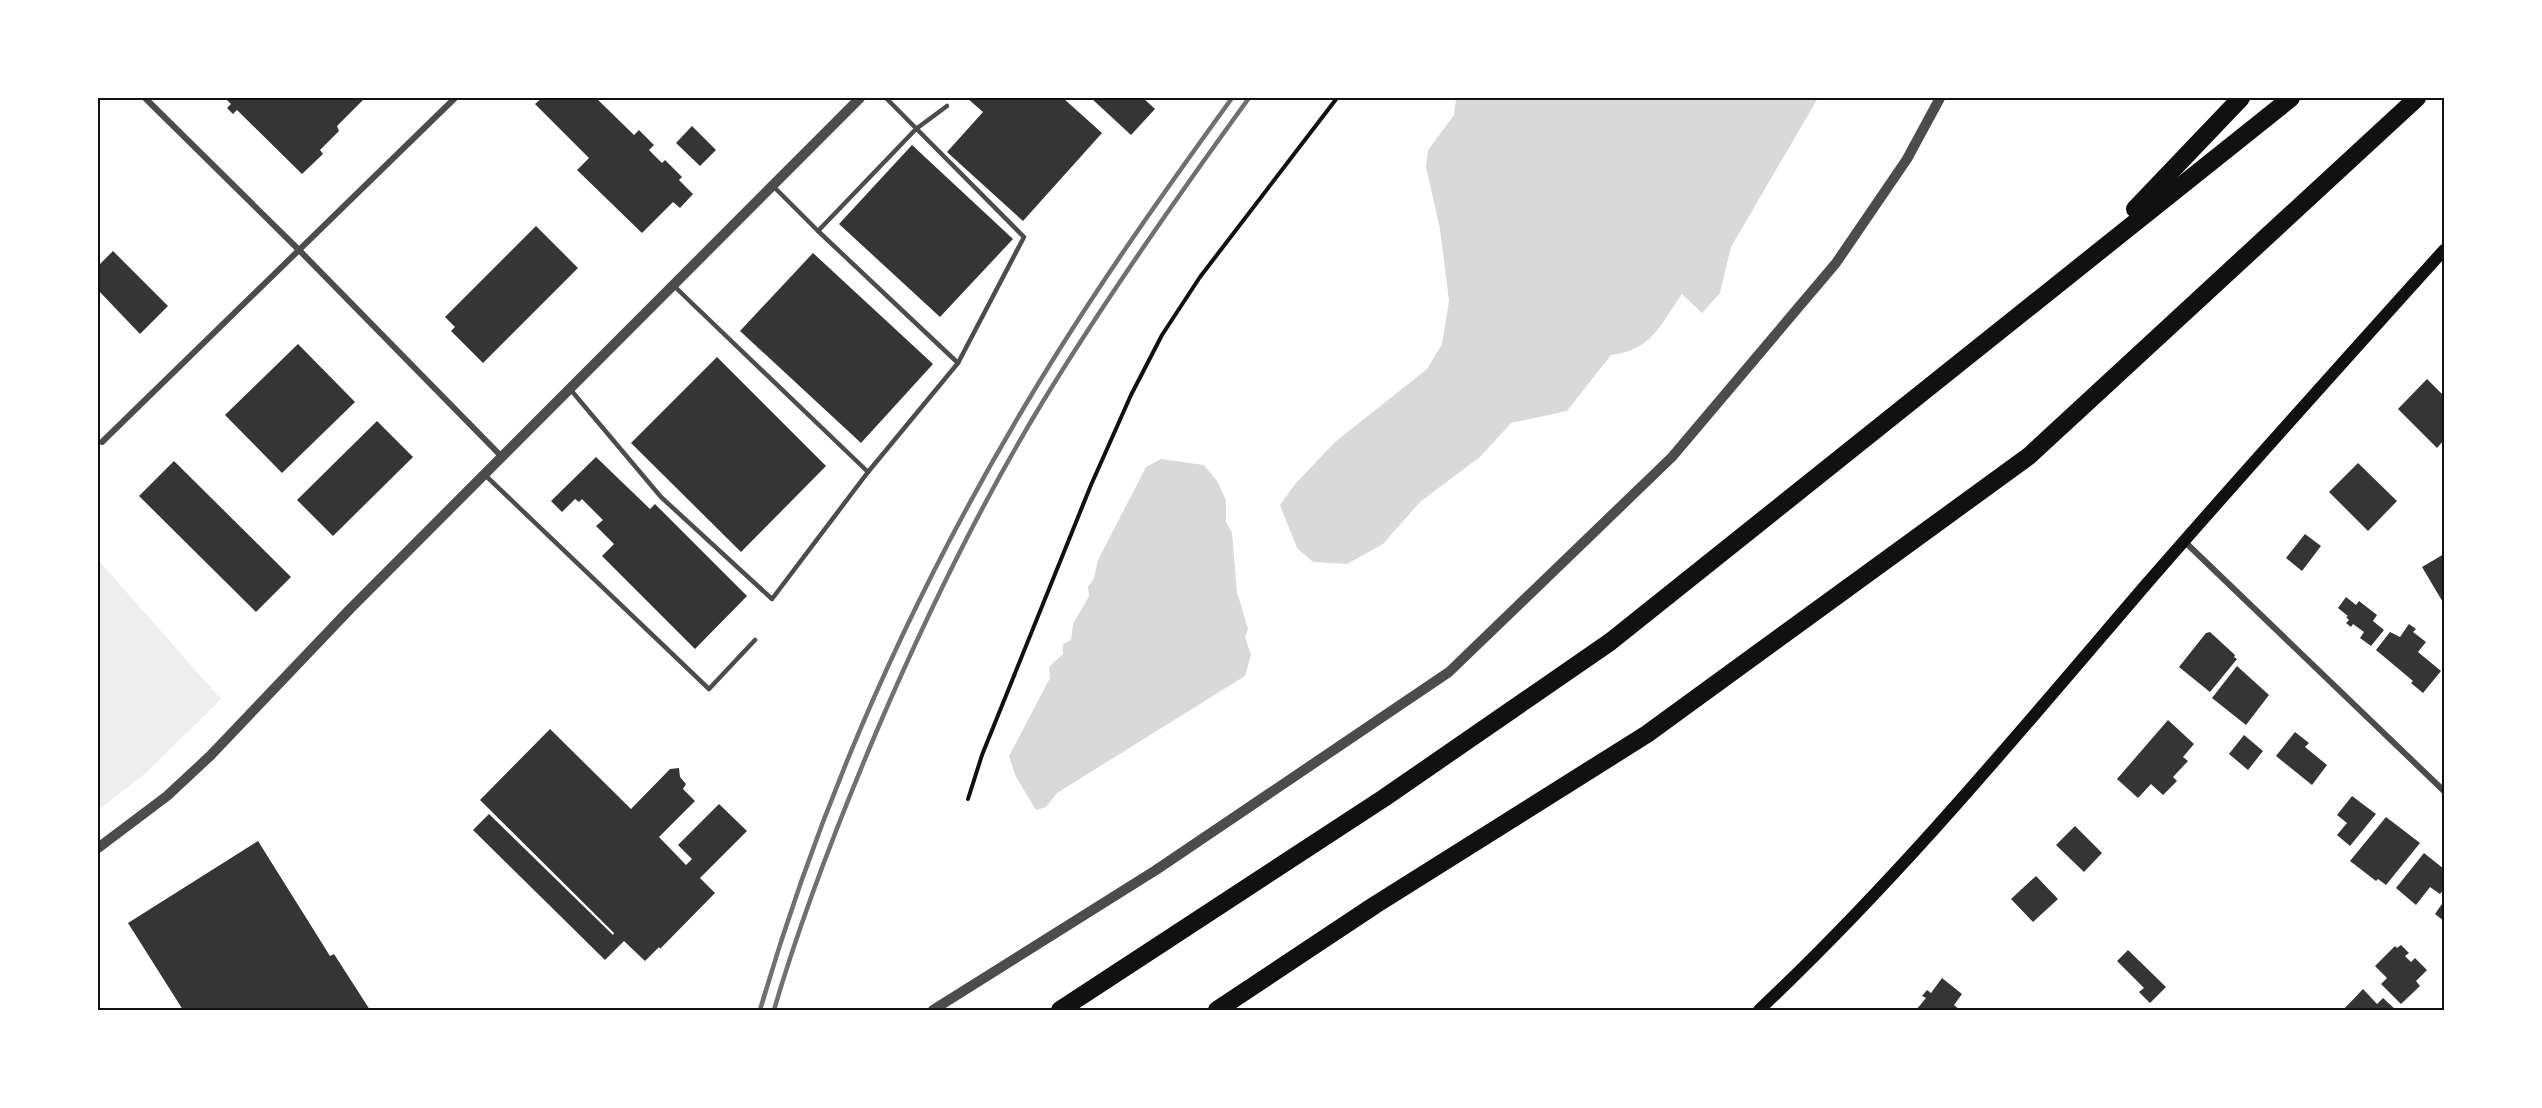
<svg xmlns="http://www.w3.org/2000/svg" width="2542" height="1108" font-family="Cabin,sans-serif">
	<rect width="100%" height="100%" fill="#fff"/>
	<path fill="#eee" d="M98,560L221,699L146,773L98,810Z"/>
	<g fill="#d9d9d9">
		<path d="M1456,98H1818L1731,247L1720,293L1702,313L1682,294C1660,325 1652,350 1611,355L1567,411L1511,423L1481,456L1420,502L1383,544L1347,564L1313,562L1297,548L1280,505L1295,484L1335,442L1427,369L1442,344L1449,301L1440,229L1426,167L1428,150L1454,115Z"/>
		<path d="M1161,459L1204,465L1217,481L1226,500V522L1232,533L1237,592L1248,629L1245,637L1251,655L1245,676L1057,793L1046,807L1036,810L1016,777L1009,756L1050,678L1049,667L1063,654V644L1071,640L1073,624L1089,596L1088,587L1094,578L1098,560L1146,467Z"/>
	</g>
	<g fill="#353535">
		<path d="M225,98H365L337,126L339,131L320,150L323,154L302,174L237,110L233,114L227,108L231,104Z"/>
		<path d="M542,98H596L634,135L639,130L654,145L649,150L662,163L665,160L682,177L679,180L693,194L680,208L673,202L642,233L577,170L589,158L535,104Z"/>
		<path d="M967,98H1063L1102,133L1023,221L947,152L983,112Z"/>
		<path d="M1091,98H1143L1155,109L1131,135Z"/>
		<path d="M692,126L716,150L700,166L676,143Z"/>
		<path d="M912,145L1013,239L940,317L839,224Z"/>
		<path d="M536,226L578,268L483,363L451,331L455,327L445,317Z"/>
		<path d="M113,251L168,306L140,334L98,290V266Z"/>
		<path d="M813,253L933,364L861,443L740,331Z"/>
		<path d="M298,344L355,402L282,473L225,415Z"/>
		<path d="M717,357L826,466L741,552L631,443Z"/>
		<path d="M2427,379L2444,396V440L2437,448L2398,409Z"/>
		<path d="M377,421L413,457L333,536L297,500Z"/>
		<path d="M596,457L650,509L655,504L747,596L695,649L602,556L614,544L596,526L603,520L582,499L579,502L575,499L562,512L551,501Z"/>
		<path d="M174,461L291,577L256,612L139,496Z"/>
		<path d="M2358,463L2397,501L2368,531L2329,492Z"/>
		<path d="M2305,534L2321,546L2302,571L2286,558Z"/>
		<path d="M2444,554V604L2422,567Z"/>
		<path d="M2346,597L2356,605L2359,601L2377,615L2373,621L2384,630L2371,646L2360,638L2364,632L2353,624L2351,627L2346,623L2349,620L2346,617L2348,616L2338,608Z"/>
		<path d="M2409,624L2416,629L2413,632L2426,642L2418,652L2441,671L2423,693L2411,683L2413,681L2376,650L2390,632L2400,637Z"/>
		<path d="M2210,632L2235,655L2234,657L2237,659L2210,692L2179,667L2206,633Z"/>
		<path d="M2237,666L2269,695L2246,725L2212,698Z"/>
		<path d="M2168,720L2194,744L2183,757L2188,761L2173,777L2177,781L2163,795L2151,784L2138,798L2117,779Z"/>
		<path d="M550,729L631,809L670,769L679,768L680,777L686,784L683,789L695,801L659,837L686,865L692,859L678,845L719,804L747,831L700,878L715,893L660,949L659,947L645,961L624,941L605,960L473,830L489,814L613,935L614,933L480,800Z"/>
		<path d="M2295,732L2309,743L2305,747L2327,765L2312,785L2276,756Z"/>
		<path d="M2244,735L2263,751L2248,770L2229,754Z"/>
		<path d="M2352,796L2376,814L2350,846L2337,835L2347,823L2337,815Z"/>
		<path d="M2386,817L2420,843L2386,885L2378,879L2376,881L2350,861Z"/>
		<path d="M2075,826L2102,853L2084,872L2056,845Z"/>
		<path d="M258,841L330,956L334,954L370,1010H183L128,923Z"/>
		<path d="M2424,853L2444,869V889L2440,894L2430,887L2416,905L2396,888Z"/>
		<path d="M2036,876L2058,899L2033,922L2011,899Z"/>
		<path d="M2444,901V921L2435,914Z"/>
		<path d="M2401,945L2409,953L2405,956L2411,962L2415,958L2427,970L2416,981L2420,986L2401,1004L2381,984L2387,978L2375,966L2395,946L2397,948Z"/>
		<path d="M2128,950L2166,987L2150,1003L2139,992L2144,988L2117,961Z"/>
		<path d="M1942,978L1962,994L1954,1005L1960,1010H1916L1926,998L1922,996L1927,990L1931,993Z"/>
		<path d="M2363,989L2377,1004L2383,998L2396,1010H2346L2344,1009Z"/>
	</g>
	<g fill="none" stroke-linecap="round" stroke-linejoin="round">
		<path stroke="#111" stroke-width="4" d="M968,799L982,755L1091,485L1131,395L1162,335L1200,277L1337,98"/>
		<g stroke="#4c4c4c" stroke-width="4.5">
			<path d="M886,98L1024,237L958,363"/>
			<path d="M773,186L818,231L958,363L868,472"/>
			<path d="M818,231L916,129L947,106"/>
			<path d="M570,389L661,497L772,599L868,472L674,286"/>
			<path d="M484,474L709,689L755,640"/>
		</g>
		<g stroke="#4c4c4c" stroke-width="6">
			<path d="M145,98L300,251L502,457"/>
			<path d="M102,442L455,98"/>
			<path d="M2184,541L2444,791"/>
		</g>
		<g stroke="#4c4c4c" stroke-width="10">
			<path d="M98,848L167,796L210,756L351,608L860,98"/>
			<path d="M933,1010L1156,870L1449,672L1672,457L1836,263L1907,159L1940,98"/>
		</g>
		<path stroke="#111" stroke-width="12" d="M1759,1010C1897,880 2019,733 2143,588C2242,474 2343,362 2444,250"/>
		<g stroke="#111" stroke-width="18">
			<path d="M2135,209L2241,98"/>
			<path d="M1060,1010L1384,798L1610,642L2291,98"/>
			<path d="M1217,1010L1375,905L1647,734L2029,456L2417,98"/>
		</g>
		<g stroke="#707070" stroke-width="4.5">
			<path d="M760,1010C822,797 915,589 1029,399C1091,295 1161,196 1232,98"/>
			<path d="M774,1010C802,914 839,820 878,728C926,616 979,507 1042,403C1106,298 1177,197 1249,98"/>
		</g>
	</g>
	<rect width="2542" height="1108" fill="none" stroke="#ffffff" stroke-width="198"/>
	<rect x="99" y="99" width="2344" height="910" fill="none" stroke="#111" stroke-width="2"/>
</svg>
